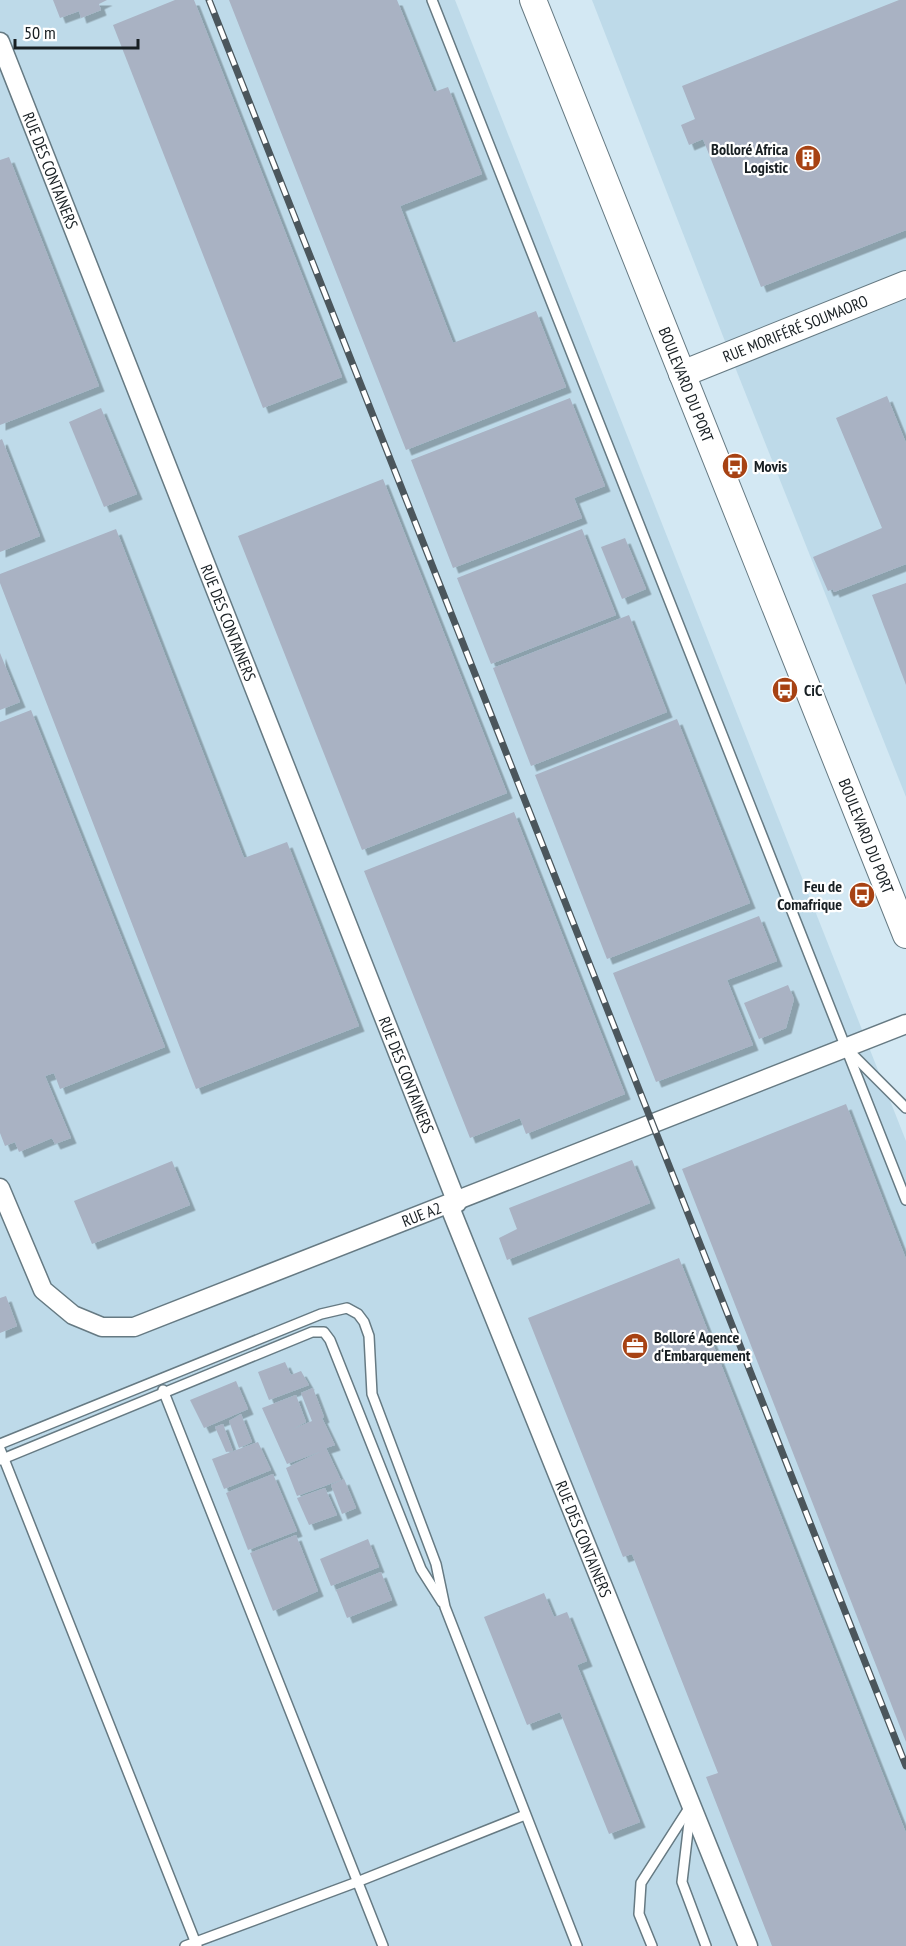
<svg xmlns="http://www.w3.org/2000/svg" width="906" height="1946" font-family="'PT Sans Narrow',sans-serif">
	<defs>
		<filter id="shadow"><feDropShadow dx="5.5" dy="5.5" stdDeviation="0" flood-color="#0004"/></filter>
	</defs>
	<rect width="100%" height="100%" fill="#d3e8f3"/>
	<g fill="#bedae9">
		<path d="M0,0H455L906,1141V1946H0Z"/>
		<path d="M592,0H906V797L735,367Z"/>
	</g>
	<g fill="#a9b2c3" filter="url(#shadow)">
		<path d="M53,0H107L99,4L101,10L81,18L79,11L60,18Z"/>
		<path d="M175,0H194L342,377L263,408L113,25Z"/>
		<path d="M229,0H397L434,92L448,87L482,174L400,206L453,343L536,311L566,387L406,450Z"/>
		<path d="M899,0H906V230L761,287L703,139L689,145L681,125L695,119L682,86Z"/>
		<path d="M9,157L99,386L0,425V160Z"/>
		<path d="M887,396L906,443V564L834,592L833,589L828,591L813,557L882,528L836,418Z"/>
		<path d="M570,398L605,486L574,498L582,518L453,568L411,460Z"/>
		<path d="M101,408L137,494L104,507L69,422Z"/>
		<path d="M2,439L40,536L0,552V440Z"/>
		<path d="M383,479L507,793L362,850L238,536Z"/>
		<path d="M116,529L244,858L287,842L359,1026L196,1089L0,583V574Z"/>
		<path d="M582,529L616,615L491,664L457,578Z"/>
		<path d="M625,538L646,589L622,599L601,547Z"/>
		<path d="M906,583V685L872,595Z"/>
		<path d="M629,615L667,712L531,766L493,668Z"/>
		<path d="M0,653L20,702L0,710Z"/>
		<path d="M31,710L165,1047L60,1089L54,1073L45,1076L71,1138L55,1144L52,1138L19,1152L15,1142L5,1146L0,1133V722Z"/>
		<path d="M677,719L750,903L607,959L535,775Z"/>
		<path d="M514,812L625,1094L526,1134L520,1118L470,1138L364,871Z"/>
		<path d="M759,916L777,961L727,980L753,1045L656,1082L613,973Z"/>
		<path d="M788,985L794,999L786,1028L759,1039L744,1003Z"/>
		<path d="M846,1104L906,1259V1742L682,1169Z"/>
		<path d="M632,1160L650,1203L507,1260L499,1238L517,1229L509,1208Z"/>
		<path d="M172,1161L190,1205L92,1244L74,1201Z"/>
		<path d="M679,1258L906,1833V1946H772L706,1777L718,1773L632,1554L623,1557L528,1318Z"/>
		<path d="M6,1296L17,1326L0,1333V1298Z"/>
		<path d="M285,1362L291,1375L301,1371L309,1385L269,1400L258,1372Z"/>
		<path d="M236,1381L248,1409L204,1428L190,1400Z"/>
		<path d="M313,1388L324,1417L322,1418L335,1445L326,1448L341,1480L297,1496L286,1468L322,1451L287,1464L262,1408L296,1395L306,1422L291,1430L312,1421L301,1393Z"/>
		<path d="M241,1414L252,1442L239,1448L229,1421Z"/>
		<path d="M223,1424L233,1451L226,1452L215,1427Z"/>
		<path d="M258,1442L271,1470L224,1489L212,1459Z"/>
		<path d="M273,1474L297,1531L248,1550L226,1493Z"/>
		<path d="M344,1479L356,1508L342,1514L331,1485Z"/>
		<path d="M325,1488L337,1515L309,1525L297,1498Z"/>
		<path d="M296,1535L318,1591L273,1611L250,1553Z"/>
		<path d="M368,1539L379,1567L331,1586L320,1559Z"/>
		<path d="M381,1572L392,1600L347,1618L336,1590Z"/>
		<path d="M544,1593L554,1617L567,1612L587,1661L577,1665L640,1822L609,1834L560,1712L527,1725L484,1617Z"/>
	</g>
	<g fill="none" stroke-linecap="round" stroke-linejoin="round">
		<defs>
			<g id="lane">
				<path d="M432,0L906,1200"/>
				<path d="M850,1052L906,1108"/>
				<path d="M163,1390L383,1946"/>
				<path d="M0,1444L321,1314L347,1308L358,1314L364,1322L369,1336L372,1394L436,1564L445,1607L577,1946"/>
				<path d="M0,1449L197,1946"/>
				<path d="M0,1460L312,1332H324L330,1340L421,1569L442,1602"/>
				<path d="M690,1814L682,1882L706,1946"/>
				<path d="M185,1946L357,1882L525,1815"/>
				<path d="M652,1946L639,1914L641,1883L691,1805"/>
			</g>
			<g id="street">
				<path id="s1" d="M0,42L457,1203"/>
				<path id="s2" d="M0,1188L43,1290L73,1315L102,1327H134L906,1024"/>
				<path id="s3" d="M449,1205L748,1946"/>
			</g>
			<g id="secondary">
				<path id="s4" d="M533,0L906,935"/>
				<path id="s5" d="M682,374L906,284"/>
			</g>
		</defs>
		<use href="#lane" stroke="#667a83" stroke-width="12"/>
		<use href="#street" stroke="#667a83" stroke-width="21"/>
		<use href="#secondary" stroke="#667a83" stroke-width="28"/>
		<use href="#lane" stroke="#fff" stroke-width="9"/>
		<use href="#street" stroke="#fff" stroke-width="18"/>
		<use href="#secondary" stroke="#fff" stroke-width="26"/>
		<defs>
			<path id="rail" d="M209,0L906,1766"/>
		</defs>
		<use href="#rail" stroke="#4b565c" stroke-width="7"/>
		<use href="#rail" stroke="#fff" stroke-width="4.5" stroke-dasharray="14" stroke-linecap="butt"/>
	</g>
	<defs>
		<symbol id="building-disc" viewBox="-11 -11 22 22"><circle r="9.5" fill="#a74213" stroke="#fff"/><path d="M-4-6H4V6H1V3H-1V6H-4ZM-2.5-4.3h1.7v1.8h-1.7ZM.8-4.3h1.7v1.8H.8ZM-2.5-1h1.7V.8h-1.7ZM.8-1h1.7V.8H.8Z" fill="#fff"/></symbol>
		<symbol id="bus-disc" viewBox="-11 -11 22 22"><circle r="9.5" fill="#a74213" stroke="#fff"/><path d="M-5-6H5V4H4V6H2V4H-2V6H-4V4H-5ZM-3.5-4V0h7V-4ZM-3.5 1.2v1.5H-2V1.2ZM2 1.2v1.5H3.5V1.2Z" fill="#fff"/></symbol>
		<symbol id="office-disc" viewBox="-11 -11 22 22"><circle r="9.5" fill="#a74213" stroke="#fff"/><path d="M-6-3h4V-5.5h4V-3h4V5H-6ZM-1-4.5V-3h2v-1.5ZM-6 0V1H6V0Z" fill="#fff"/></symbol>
	</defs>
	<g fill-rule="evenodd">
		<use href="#building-disc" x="793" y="143" width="30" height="30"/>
		<use href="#bus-disc" x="720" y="451" width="30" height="30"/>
		<use href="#bus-disc" x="770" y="675" width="30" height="30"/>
		<use href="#bus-disc" x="847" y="880" width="30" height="30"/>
		<use href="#office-disc" x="620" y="1331" width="30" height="30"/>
	</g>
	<g text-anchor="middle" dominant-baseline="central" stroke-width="4.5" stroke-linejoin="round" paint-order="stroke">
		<g font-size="16" font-weight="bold" fill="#181f23" stroke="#fff" text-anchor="start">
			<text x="788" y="149" text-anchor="end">Bolloré Africa<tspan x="788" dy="18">Logistic</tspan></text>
			<text x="754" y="466">Movis</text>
			<text x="804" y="690">CiC</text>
			<text x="842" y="886" text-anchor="end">Feu de<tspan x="842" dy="18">Comafrique</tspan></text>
			<text x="654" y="1337">Bolloré Agence<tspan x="654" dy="18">d‘Embarquement</tspan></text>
		</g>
		<g font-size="16" fill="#181f23" stroke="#fff">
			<text stroke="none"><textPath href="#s1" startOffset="138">RUE DES CONTAINERS</textPath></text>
			<text stroke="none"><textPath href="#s5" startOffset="122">RUE MORIFÉRÉ SOUMAORO</textPath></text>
			<text stroke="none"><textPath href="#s4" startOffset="414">BOULEVARD DU PORT</textPath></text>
			<text stroke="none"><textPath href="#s1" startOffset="624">RUE DES CONTAINERS</textPath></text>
			<text stroke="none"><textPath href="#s4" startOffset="900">BOULEVARD DU PORT</textPath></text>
			<text stroke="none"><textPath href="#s1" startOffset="1110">RUE DES CONTAINERS</textPath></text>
			<text stroke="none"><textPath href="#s2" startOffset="522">RUE A2</textPath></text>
			<text stroke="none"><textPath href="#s3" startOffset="360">RUE DES CONTAINERS</textPath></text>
		</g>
	</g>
	<path d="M15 39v9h123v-9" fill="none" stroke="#181f23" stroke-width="3"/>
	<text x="24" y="39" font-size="18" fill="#181f23" stroke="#ffffff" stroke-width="4.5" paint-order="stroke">50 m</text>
</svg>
